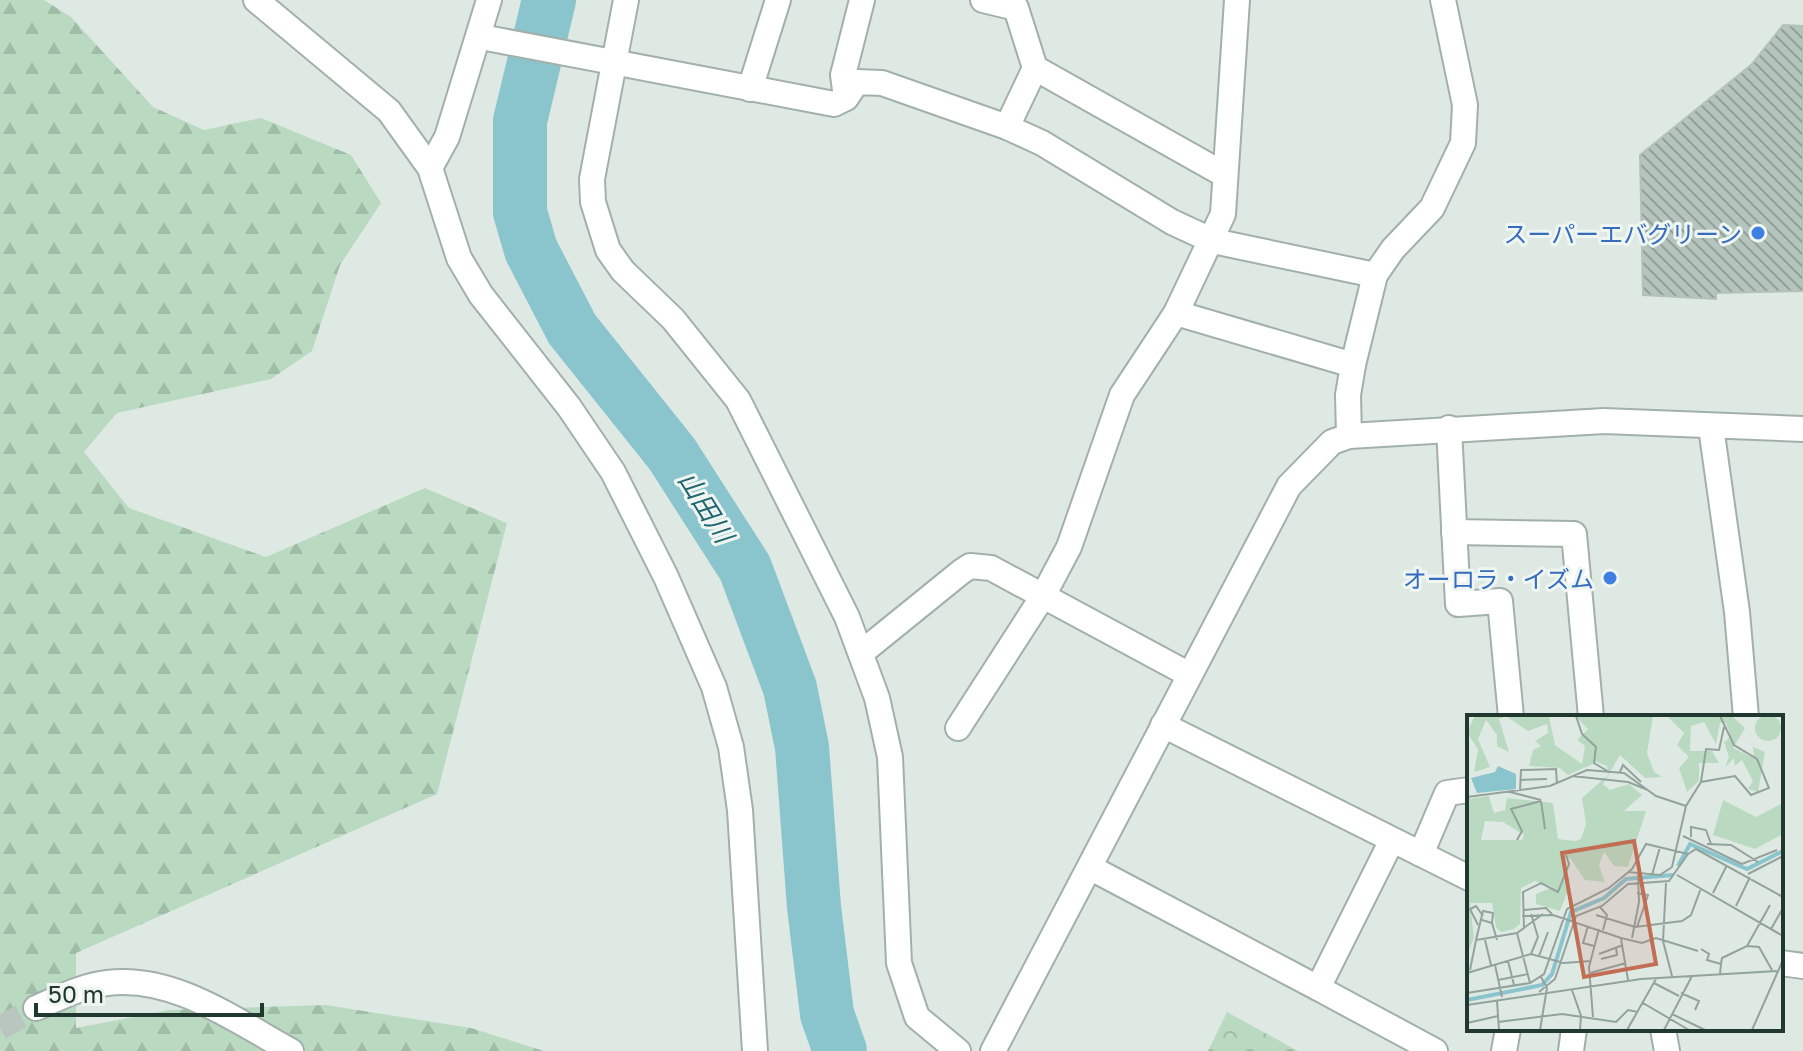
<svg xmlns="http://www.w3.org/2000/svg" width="1803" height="1051" font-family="'Golos Text','Noto Sans JP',sans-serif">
	<defs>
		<pattern id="forest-firs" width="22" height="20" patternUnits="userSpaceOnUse" patternTransform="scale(2)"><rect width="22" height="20" fill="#b9dac1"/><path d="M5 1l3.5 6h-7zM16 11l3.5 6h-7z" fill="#9fbca6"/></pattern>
		<pattern id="park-crowns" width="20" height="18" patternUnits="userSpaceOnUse" patternTransform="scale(2)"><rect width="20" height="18" fill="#b9dac1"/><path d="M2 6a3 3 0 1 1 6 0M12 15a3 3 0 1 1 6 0" fill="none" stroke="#9fbca6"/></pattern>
		<pattern id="building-back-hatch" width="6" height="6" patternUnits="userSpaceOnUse" patternTransform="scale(2)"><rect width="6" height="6" fill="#b5c4bd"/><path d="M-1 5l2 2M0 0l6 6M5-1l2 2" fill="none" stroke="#93a09a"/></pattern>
	</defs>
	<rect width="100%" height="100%" fill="#dfe9e4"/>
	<path fill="url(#forest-firs)" d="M0,0H44L71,17L153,107L204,130L261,118L351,155L381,203L340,265L312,351L271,379L117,413L84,452L129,508L266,557L425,488L507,523L437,794L76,953V1028L170,1010L326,1005L471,1028L544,1051H0Z"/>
	<path fill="url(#park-crowns)" d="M1227,1012L1298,1051H1208Z"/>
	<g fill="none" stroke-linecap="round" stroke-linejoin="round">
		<path stroke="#8ac4cc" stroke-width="54" d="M549,0L520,121V212L531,250L572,329L672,454L745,568L790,688L802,747L814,907L827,1014L840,1051"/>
	</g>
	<path fill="url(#building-back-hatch)" stroke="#b2c2bb" stroke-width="2" d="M1783,25L1803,26V291L1716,293V299L1643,295L1640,155L1751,65Z"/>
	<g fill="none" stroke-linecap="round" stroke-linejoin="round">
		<path stroke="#b9c6c0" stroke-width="24" stroke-dasharray="24 12" stroke-linecap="butt" d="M0,1028L36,1008"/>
		<defs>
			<g id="minor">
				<path d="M256,0L389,111L430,168L459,258L481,295L569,407L613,472L666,577L714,687L731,747L740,810L755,1051"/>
				<path d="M626,0L592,179L593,202L608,250L623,271L673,319L738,400L847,617L877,698L890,757L899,963L917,1017L958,1051"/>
				<path d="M983,0L1016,8L1035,68L1225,175"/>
				<path d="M481,37L834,104L846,98L857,82L882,83L1007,127L1042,143L1172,222L1213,241L1375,275"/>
				<path d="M750,89L778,0"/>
				<path d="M846,98L843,75L862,0"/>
				<path d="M1007,127L1035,68"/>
				<path d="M430,168L447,137L489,0"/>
				<path d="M1176,313L1353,365"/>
				<path d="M1711,427L1737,612L1746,717"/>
				<path d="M1449,428L1458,604L1500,601L1511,717"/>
				<path d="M1349,436L1348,395L1353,365L1375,275L1393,249L1432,208L1463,143L1465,105L1443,0"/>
				<path d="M1454,532L1574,534L1591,717"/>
				<path d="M861,653L961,572L970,566L991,568L1188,674"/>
				<path d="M1163,725L1469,878"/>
				<path d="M958,728L1043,596L1069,547L1122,395L1176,313L1223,214L1237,0"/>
				<path d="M1421,854L1447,793L1469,790"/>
				<path d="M1091,868L1318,988L1392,840"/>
				<path d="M1781,963L1803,966"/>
				<path d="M1318,988L1435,1051"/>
				<path d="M1663,1029L1667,1051"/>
				<path d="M993,1051L1289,486L1332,442L1349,436L1604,421L1803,429"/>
				<path d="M1504,1051L1508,1029"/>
				<path d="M1571,1051L1574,1029"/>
			</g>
			<path id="tertiary" d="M36,1008C59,998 82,986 107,983C173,974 236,1021 291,1051"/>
		</defs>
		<use href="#minor" stroke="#a2b0ab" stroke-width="28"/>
		<use href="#tertiary" stroke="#a2b0ab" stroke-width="28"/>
		<use href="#minor" stroke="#fff" stroke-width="24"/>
		<use href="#tertiary" stroke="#fff" stroke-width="24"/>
	</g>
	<g fill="#3f7fe0" stroke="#eff6f2" stroke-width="3">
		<circle cx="1758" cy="233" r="8"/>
		<circle cx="1610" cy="578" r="8"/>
	</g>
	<g text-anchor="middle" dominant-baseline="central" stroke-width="6" stroke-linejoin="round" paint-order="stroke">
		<g font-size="24" fill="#366cbe" stroke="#eff6f2" text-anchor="end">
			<text x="1742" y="233">スーパーエバグリーン</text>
			<text x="1594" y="578">オーロラ・イズム</text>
		</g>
		<g font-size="26" font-style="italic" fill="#206570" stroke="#eff6f2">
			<text transform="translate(706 507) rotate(58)">山田川</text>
		</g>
	</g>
	<g transform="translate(1467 715)">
		<rect width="316" height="316" fill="#dfe9e4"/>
		<path d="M288 13a13 13 0 1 1 26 0a13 13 0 1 1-26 0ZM8,1L82,2L88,30L115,49L118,31L110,25L121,14L108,1H186L180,38L187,57L195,62L178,63L153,40L136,69L143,75L162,69L175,80L157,96H179L161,152L147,151L137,137L132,150L138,167L118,165L103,143H98L103,170L93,196L69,189V179L86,172L68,166L54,173L53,209L47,214L34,217L29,212L25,188H3L7,223L0,239V84L22,81L27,98L38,95L40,83L86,88L91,124L108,126L114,124L119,109L115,83L141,60L140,51L130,47L101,60L93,53L62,51L66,35L74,31L68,26L81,18L80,9L61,16L39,1L32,4L42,37L30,31V20L19,5L11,24L23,52L7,57L11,35L0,17ZM18,106L36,107L57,120L55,125H14ZM200,1L266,2L278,13L266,33L287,43L286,32L298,37L291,77L281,74L286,66L275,45L268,51L267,43L258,52L262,42L257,27L264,22L259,8H253L249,29L237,7L224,11L223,36H245L252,48H232V66L220,77L212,53L222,42L210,30L217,18ZM256,85L289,102L316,88V119L288,134L246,120Z" fill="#b9dac1" fill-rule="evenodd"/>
		<path d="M31,51L49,59V74L10,78L4,63L28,57Z" fill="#8ac4cc"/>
		<path fill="none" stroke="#8ac4cc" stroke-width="4" d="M211,151L223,129L280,154L316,136M0,285L75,270L85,259L104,197L137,183L159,164L206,160"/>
		<path fill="none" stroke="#93a29c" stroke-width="2" d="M109,1L115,19L129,32L127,48L142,57M153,57L156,50L174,67M105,61L161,67L181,75M53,65L80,64M234,67L239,34L252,35L257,12M53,76L54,55L89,54L90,69M43,77L74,85M0,82L83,71L120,55L157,58L189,81L219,91M74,86L78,114M216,121L275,149L310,135M224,122V112L239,115L244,129M50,125L55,116L44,94L74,86M240,129L264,130L291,147M161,157L193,160L205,152L219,91L234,67L268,61L284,80L302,73L290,44L267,30L253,1M281,159L316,141M185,160L193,132M210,160L316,221M199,168L196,226L205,261M246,178L260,150M269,191L283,162M133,192L140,200L136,215M56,195L79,193L85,199M64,199L71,222L64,239M129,200L168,212L215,206L224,200L234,173M55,201L86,200L154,223L175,228L189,223L231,236M15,205L25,208L30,225M11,210L3,194L9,191L16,201M121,211L116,228L127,231M170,212L181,180L170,178M57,213L56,177L74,168L91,177L102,149L99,140M304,214L316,193M50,218L63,268M165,223L172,187L171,159M154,224L161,265M9,225L16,196L26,198L25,208M18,225L24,250M280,231L303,190M234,234L242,239L240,245L254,249L253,259M132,239L156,230M72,241L81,217M134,244L150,240L149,232M41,246L47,270M254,249L255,243L280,231L292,232L305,255M28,250L35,282M3,255L9,225L50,218L76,199M0,258L64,239L97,248L123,246M123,258L159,248M31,265L61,259M187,268L212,281M105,275L114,301L113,315M72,277L88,264L109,201L135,191L161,169L202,166L221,139M0,278L63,268L77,259L100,194L142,173L165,154L179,129L221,139L229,134L316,182M214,278L232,286L228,295M30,286L32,315M176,288L222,315M0,290L174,264L310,256M205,299L238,315M126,302L122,252L132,214M31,307L95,299L149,307L161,295L171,297M0,308L31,301M73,315L80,273L74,262M160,315L189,264M197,315L225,261M285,315L316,245"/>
		<path fill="#c16e54" fill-opacity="0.15" stroke="#c16e54" stroke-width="4" d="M167,126L189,249L117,262L95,138Z"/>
		<rect width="316" height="316" fill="none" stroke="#213831" stroke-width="4"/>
	</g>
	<path d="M36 1003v12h226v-12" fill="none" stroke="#213831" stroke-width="4"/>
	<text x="48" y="1003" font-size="24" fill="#213831" stroke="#eff6f2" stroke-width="6" paint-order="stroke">50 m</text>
</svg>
